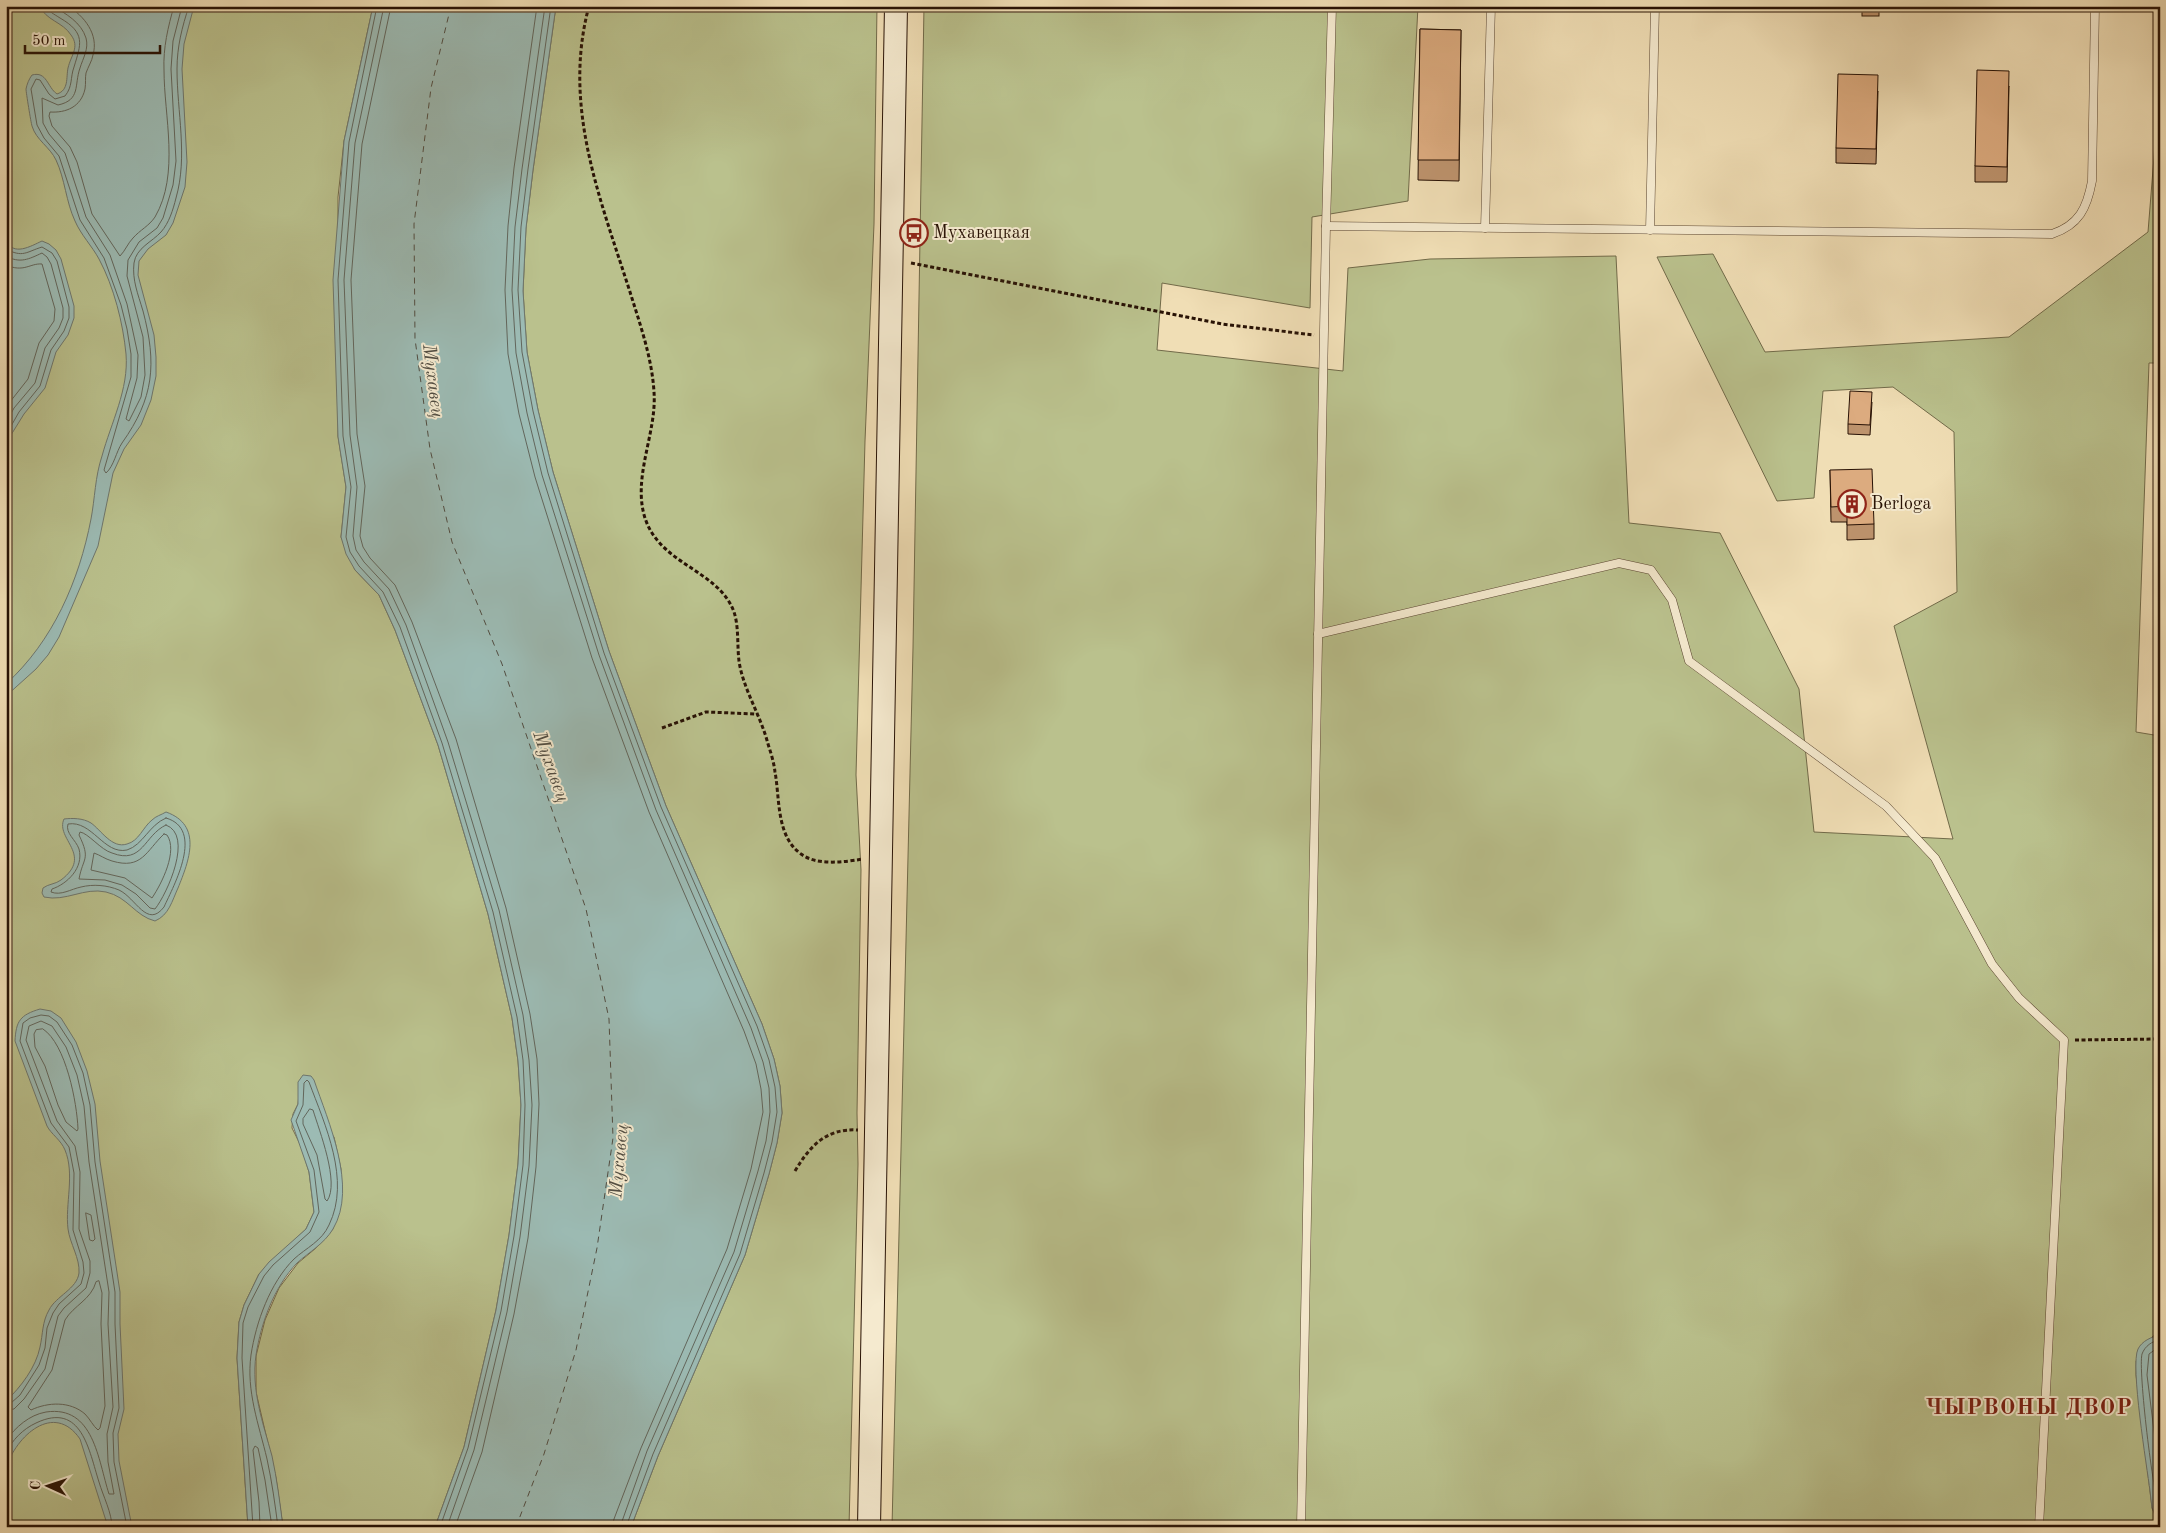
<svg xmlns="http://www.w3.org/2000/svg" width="2166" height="1533" font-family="'Old Standard TT',serif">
	<rect width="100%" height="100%" fill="#f0deb5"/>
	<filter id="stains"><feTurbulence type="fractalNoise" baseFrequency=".004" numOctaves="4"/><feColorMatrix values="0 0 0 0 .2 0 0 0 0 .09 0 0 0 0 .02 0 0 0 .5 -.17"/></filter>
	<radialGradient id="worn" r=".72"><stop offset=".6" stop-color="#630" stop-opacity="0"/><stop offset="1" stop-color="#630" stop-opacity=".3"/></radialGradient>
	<g fill="#bac18d" stroke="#716a49">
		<path d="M6,6H373L344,141L338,197V436L346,487L341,537L355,570L379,595L395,630L438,745L488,914L512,1018L518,1061L521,1105L518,1164L509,1235L496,1310L464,1447L435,1527H283L276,1478L256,1392V1356L265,1320L279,1288L298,1263L316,1248L333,1229L340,1203L341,1169L334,1137L299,1094L298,1104L293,1114L292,1128L301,1146L309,1172L314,1212L306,1229L259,1274L244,1305L239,1322L237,1358L248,1527H6Z"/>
		<path d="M556,6H877L874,224L865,441L856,775L861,870L857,1113L858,1164L849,1527H631L658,1456L745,1255L769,1174L777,1143L782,1113L780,1086L774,1059L762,1024L666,806L609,651L553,472L538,410L527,352L523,291L526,228L533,170Z"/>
		<path d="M924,6H1418L1408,201L1312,217L1310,308L1162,283L1157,350L1343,371L1348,268L1430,259L1616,256L1629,523L1720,533L1799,689L1814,832L1953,839L1894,626L1957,592L1954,432L1893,387L1823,391L1814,498L1777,501L1657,257L1713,254L1765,352L2009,337L2148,232L2160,82V363H2149L2136,732L2160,736V1335L2153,1336L2136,1361V1375L2150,1491L2152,1508L2160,1527H892L913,648Z"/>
	</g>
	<g fill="#9cbbb4" stroke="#6e776e">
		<path d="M40,6H194L184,44L182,69L187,162L185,187L173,223L166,235L148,249L139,261L138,275L154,335L156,357V376L151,400L141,425L124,449L113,473L98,546L59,637L48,655L36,669L6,696V684C53,641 79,581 91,519C95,498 95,477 102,456C111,423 129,389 126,354C123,323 114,287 99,259C92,246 81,235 75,221C66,202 65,179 56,160C50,147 36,140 32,126C31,123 26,92 26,89C27,84 29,79 32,75C47,71 47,87 57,94C69,90 66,78 68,68C71,55 80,47 71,35C63,22 45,20 40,6Z"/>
		<path d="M373,6H556L533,170L526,228L523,291L527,352L538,410L553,472L609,651L666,806L762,1024L774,1059L780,1086L782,1113L777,1143L769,1174L745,1255L658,1456L631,1527H435L464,1447L496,1310L509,1235L518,1164L521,1105L518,1061L512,1018L488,914L438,745L395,630L379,595L355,570L346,554L341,537L346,487L338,437L333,280L344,141Z"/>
		<path d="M6,240C13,257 31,246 42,241L49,244L56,250L61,259L74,306V318L68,335L56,352L45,388L24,414L6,443Z"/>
		<path d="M166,812C203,825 189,861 178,888C172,901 169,915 155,921C135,916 128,897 106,892C84,887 66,902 44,897L42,893L43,888C48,884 56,884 61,880C94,855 55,839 64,819C72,818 83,818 91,823C101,830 112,849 127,844C139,841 143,827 152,820C156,816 161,815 166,812Z"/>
		<path d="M40,1009L51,1011L61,1018L76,1042L87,1071L95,1104L100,1161L120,1292V1324L124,1409L118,1434L119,1461L132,1527H108L80,1439C54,1401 16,1436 6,1468V1401C21,1387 36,1367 40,1347C43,1334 42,1322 49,1310C56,1296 77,1289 79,1273C80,1258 70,1244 68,1229C65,1204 75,1174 65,1150C61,1140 51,1134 47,1126L15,1041C16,1021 20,1015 40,1009Z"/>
		<path d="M303,1075L311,1076L314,1080C328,1121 358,1187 333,1229C324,1244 309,1252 297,1263C274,1287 261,1323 256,1355C251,1390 263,1423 272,1456C277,1479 280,1503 283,1527H248L237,1358L239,1322L244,1305L259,1274L269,1262L306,1229L314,1212L309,1172L291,1120L298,1104V1082Z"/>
		<path d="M2160,1335V1523L2152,1508L2150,1491C2147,1467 2130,1365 2138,1349C2142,1341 2151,1337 2160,1335Z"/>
	</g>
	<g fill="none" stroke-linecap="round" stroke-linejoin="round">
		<g stroke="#62665c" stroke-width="1">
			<path d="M45,6C49,12 54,14 60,18C86,33 81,44 74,67C70,78 73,86 65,96L55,99L49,94L40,80L36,79L31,89L37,125L44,138L59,156L80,220L104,258L121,305L127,329L131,354V377L104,470L106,473C114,466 116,452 122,443C154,398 157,364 143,311C138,294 132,280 134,263C136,248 152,242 161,232C169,223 173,210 176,198C188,156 177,112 177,69C177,47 182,27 189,6"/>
			<path d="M53,6C66,14 81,22 86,38C89,49 83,58 80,68C74,85 81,100 58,105L42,98L43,123L49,134L65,153L86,217L110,255L127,304L138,355L137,378L126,419L129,421L141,397L145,375L143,337L127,276L128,260L139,242L157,228L163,218L173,185L176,161L171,69L173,41L182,6"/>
			<path d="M68,6C84,16 99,34 93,55C92,61 88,67 86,73C85,78 86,83 85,89C81,107 66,113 50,112L49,116L52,126L70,147L77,162L92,214L120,256C125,251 128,243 133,238C140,230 149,226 155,217C180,174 164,116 164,70C163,48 168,27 174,6"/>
			<path d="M377,6L349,142L338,280L343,436L351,487L346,537L350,552L359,566L383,592L400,627L442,743L493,912L517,1017L523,1060L525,1105L523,1165L514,1236L501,1311L468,1448L440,1527"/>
			<path d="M384,6L355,143L344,280L350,435L357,487L353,536L356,550L364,562L389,589L406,625L448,742L499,910L523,1015L529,1060L532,1105L529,1166L520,1237L507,1312L474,1450L447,1527"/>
			<path d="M391,6L362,144L351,280L357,434L365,486L360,536L363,547L370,558L395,585L412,622L456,739L506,908L530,1014L537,1059L539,1104L536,1167L528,1238L514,1314L482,1452L455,1527"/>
			<path d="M537,6L514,168L508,226L505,290L508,354L519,414L535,477L592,658L649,812L744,1031L756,1064L761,1089L763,1112L751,1169L727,1249L641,1448L614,1519L612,1527"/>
			<path d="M545,6L522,169L515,227L512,290L516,353L527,413L542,475L599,655L656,810L751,1028L763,1062L769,1088L770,1112L766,1141L758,1171L734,1252L647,1451L620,1527"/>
			<path d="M551,6L528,169L521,227L518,290L522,352L533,411L548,473L604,653L661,807L757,1026L769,1060L775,1087L777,1112L772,1142L764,1173L740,1254L653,1454L626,1527"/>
			<path d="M6,249C23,258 26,252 42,247L52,253L57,261L69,307V318L64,331L51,350L40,386L19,412L6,435"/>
			<path d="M6,256C20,264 29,259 42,253L47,257L51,264L63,308V318L59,328L45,348L35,383L14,408L6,423"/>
			<path d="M6,265C24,273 30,263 42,264L55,309L54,321L39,343L28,379L6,407"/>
			<path d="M166,818C205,829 174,885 164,907C147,929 136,898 119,890C107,885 93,884 81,887C71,889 61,896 51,892L52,889C67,884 84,868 79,849C76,840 65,833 68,824C92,820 104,855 127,850C143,845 149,825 166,818Z"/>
			<path d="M166,825C194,835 167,894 155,909L150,908L136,894L122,885L105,880L79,879C83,857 91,860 79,835L80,832C88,833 101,850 112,853C143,865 144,835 166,825Z"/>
			<path d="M164,834L167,835C178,851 162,883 152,898L125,878L91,870L94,853C100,855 105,859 112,861C142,870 146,851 164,834Z"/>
			<path d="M43,1029C66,1044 77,1103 78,1129L77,1131L66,1122L58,1105L45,1066L35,1047L34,1034L36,1030Z"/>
			<path d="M310,1109L313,1110C319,1130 340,1183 327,1201L325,1199L317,1155L303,1124V1119Z"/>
			<path d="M86,1213L91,1215L95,1239L93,1241L90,1240Z"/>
			<path d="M99,1281L102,1293L101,1324L105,1406L100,1428L98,1430C93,1426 90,1419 85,1414C70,1401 48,1402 31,1410L28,1407L52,1370L65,1320C74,1305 91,1300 96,1282Z"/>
			<path d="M2160,1340C2152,1341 2145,1346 2142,1354C2138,1370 2153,1495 2160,1512"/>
			<path d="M2160,1346L2149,1354L2147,1375L2160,1479"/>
			<path d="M2160,1354L2156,1358L2155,1374L2160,1415"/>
			<path d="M6,1404L11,1403L20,1395L39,1365L45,1348L47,1328L53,1313L59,1304L81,1284L84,1273L83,1262L73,1230L74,1173L69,1147L51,1123L20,1041L23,1023L30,1018L41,1015L49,1016L57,1022L72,1045L83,1073L90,1105L95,1162L115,1292V1324L119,1408L113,1433L114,1462L127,1527"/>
			<path d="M6,1410L14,1409L24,1399L45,1369L58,1316L64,1308L86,1288L90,1273V1261L79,1229L80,1172L75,1146L57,1121L26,1040L29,1026L41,1021L52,1026L66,1047L77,1075L84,1106L89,1162L109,1292L108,1324L113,1407L107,1434L108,1462L114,1494H109C98,1460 94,1405 46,1412C29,1415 16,1427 6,1440"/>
			<path d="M6,1453C12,1440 23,1429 36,1423C82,1401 89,1451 99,1482C103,1496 112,1513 112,1527"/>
			<path d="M253,1527L242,1358L243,1323L248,1307L264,1276L273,1265L310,1232L319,1212L314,1170L296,1121L303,1105L304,1083L307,1080L309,1082C325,1125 351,1180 329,1225C322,1241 306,1248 294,1259C270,1283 256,1322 251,1355C246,1391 259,1425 267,1459C272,1482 275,1504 278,1527"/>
			<path d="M260,1527L259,1502L253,1450L255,1446L258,1448L265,1480L272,1527"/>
		</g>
		<path stroke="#514d42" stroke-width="1" stroke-dasharray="6 5" stroke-linecap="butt" d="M451,6L431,88L414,224L415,339L430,449L452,542L502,664L586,909L609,1019L613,1138L597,1248L576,1350L544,1454L516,1527"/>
		<defs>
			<g id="lane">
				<path d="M1326,226L2052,234C2079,225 2087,208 2092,181L2095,6"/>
				<path d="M1485,228L1491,6"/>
				<path d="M1650,230L1655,6"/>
				<path d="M1318,634L1619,563L1651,570L1672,600L1689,661L1886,806L1935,858L1992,964L2019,998L2064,1040L2039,1527"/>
				<path d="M1301,1527L1326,226L1332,6"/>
			</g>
			<path id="secondary" d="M869,1527L896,6"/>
		</defs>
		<use href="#lane" stroke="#5a4531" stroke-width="9"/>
		<use href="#secondary" stroke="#281205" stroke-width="24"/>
		<g stroke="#281205" stroke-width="3" stroke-dasharray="4 2.5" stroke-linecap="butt">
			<path d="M589,6C562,106 600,198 630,292C640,324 652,358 654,392C657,433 632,477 645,518C660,565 719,570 734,612C739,627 737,645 739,661C743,689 761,716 768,744C771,753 774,763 775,772C780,799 776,836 801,854C817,866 844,862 863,859"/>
			<path d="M911,263L1222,324L1314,335"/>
			<path d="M662,728L706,712L757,714"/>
			<path d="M2075,1040L2160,1039"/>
			<path d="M795,1171C810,1146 826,1128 858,1130"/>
		</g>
		<use href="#lane" stroke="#f5eacf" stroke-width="8"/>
		<use href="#secondary" stroke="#f5eacf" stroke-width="22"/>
	</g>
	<g fill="#bd936d" stroke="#281205">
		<rect x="1862" y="6" width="17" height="10"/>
		<path d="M1420,29L1461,30L1459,181L1418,180Z"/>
		<path d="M2009,86L2007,182H1975V166Z"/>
		<path d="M1878,91L1876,164L1836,163V148Z"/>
		<path d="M1872,402L1870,435L1848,434V424Z"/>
		<path d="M1830,470L1874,524V539L1847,540V522H1831Z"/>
	</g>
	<g fill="#dcab7f" stroke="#281205">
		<path d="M1420,29L1461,30L1459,160H1418Z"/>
		<path d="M1977,70L2009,71L2007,167L1975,166Z"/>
		<path d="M1838,74L1878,75L1876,149L1836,148Z"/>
		<path d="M1850,391L1872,392L1870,425L1848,424Z"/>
		<path d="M1872,469L1874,524L1847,525V506L1831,507L1830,470Z"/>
	</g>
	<defs>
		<symbol id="bus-ring" viewBox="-11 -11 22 22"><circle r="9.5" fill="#f5eacf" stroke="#8f2418" stroke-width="1.5"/><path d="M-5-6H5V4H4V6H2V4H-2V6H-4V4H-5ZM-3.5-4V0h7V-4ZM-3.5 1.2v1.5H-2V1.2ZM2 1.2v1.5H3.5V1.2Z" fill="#8f2418"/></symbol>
		<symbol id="building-ring" viewBox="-11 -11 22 22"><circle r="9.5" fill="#f5eacf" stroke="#8f2418" stroke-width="1.5"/><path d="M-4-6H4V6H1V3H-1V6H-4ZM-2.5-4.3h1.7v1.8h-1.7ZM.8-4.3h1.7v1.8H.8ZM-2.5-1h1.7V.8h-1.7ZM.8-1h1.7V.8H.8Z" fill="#8f2418"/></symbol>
	</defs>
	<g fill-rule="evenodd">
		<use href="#bus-ring" x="898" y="217" width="32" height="32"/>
		<use href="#building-ring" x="1836" y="488" width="32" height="32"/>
	</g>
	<g text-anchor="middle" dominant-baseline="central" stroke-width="4" stroke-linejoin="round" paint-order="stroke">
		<g font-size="18" fill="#281205" stroke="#f5eacf" text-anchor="start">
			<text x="933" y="233">Мухавецкая</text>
			<text x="1871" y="504">Berloga</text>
		</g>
		<g font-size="19" font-style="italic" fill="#514d42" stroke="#f5eacf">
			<text transform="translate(432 381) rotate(83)">Мухавец</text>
			<text transform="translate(550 767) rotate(70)">Мухавец</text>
			<text transform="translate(620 1161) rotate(-85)">Мухавец</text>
		</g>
		<g font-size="22" font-weight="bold" letter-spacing="1" fill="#7a1f14" stroke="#f5eacf">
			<text x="2029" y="1408">ЧЫРВОНЫ ДВОР</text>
		</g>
	</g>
	<rect width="2166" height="1533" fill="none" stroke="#f0deb5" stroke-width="25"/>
	<rect x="8" y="8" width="2151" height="1518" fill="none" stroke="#281205" stroke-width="2.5"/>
	<rect x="12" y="12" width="2141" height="1508" fill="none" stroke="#281205"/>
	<g transform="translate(48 1486) rotate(273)" stroke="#f5eacf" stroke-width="4" paint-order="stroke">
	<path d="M0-4L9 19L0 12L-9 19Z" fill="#281205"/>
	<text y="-8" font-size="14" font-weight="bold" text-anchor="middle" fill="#281205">С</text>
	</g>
	<path d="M25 45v8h135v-8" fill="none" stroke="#281205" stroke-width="2.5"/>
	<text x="32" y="45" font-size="15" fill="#281205" stroke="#f5eacf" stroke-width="4" paint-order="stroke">50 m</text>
	<rect width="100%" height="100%" filter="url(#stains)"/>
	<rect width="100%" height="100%" fill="url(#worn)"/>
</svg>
